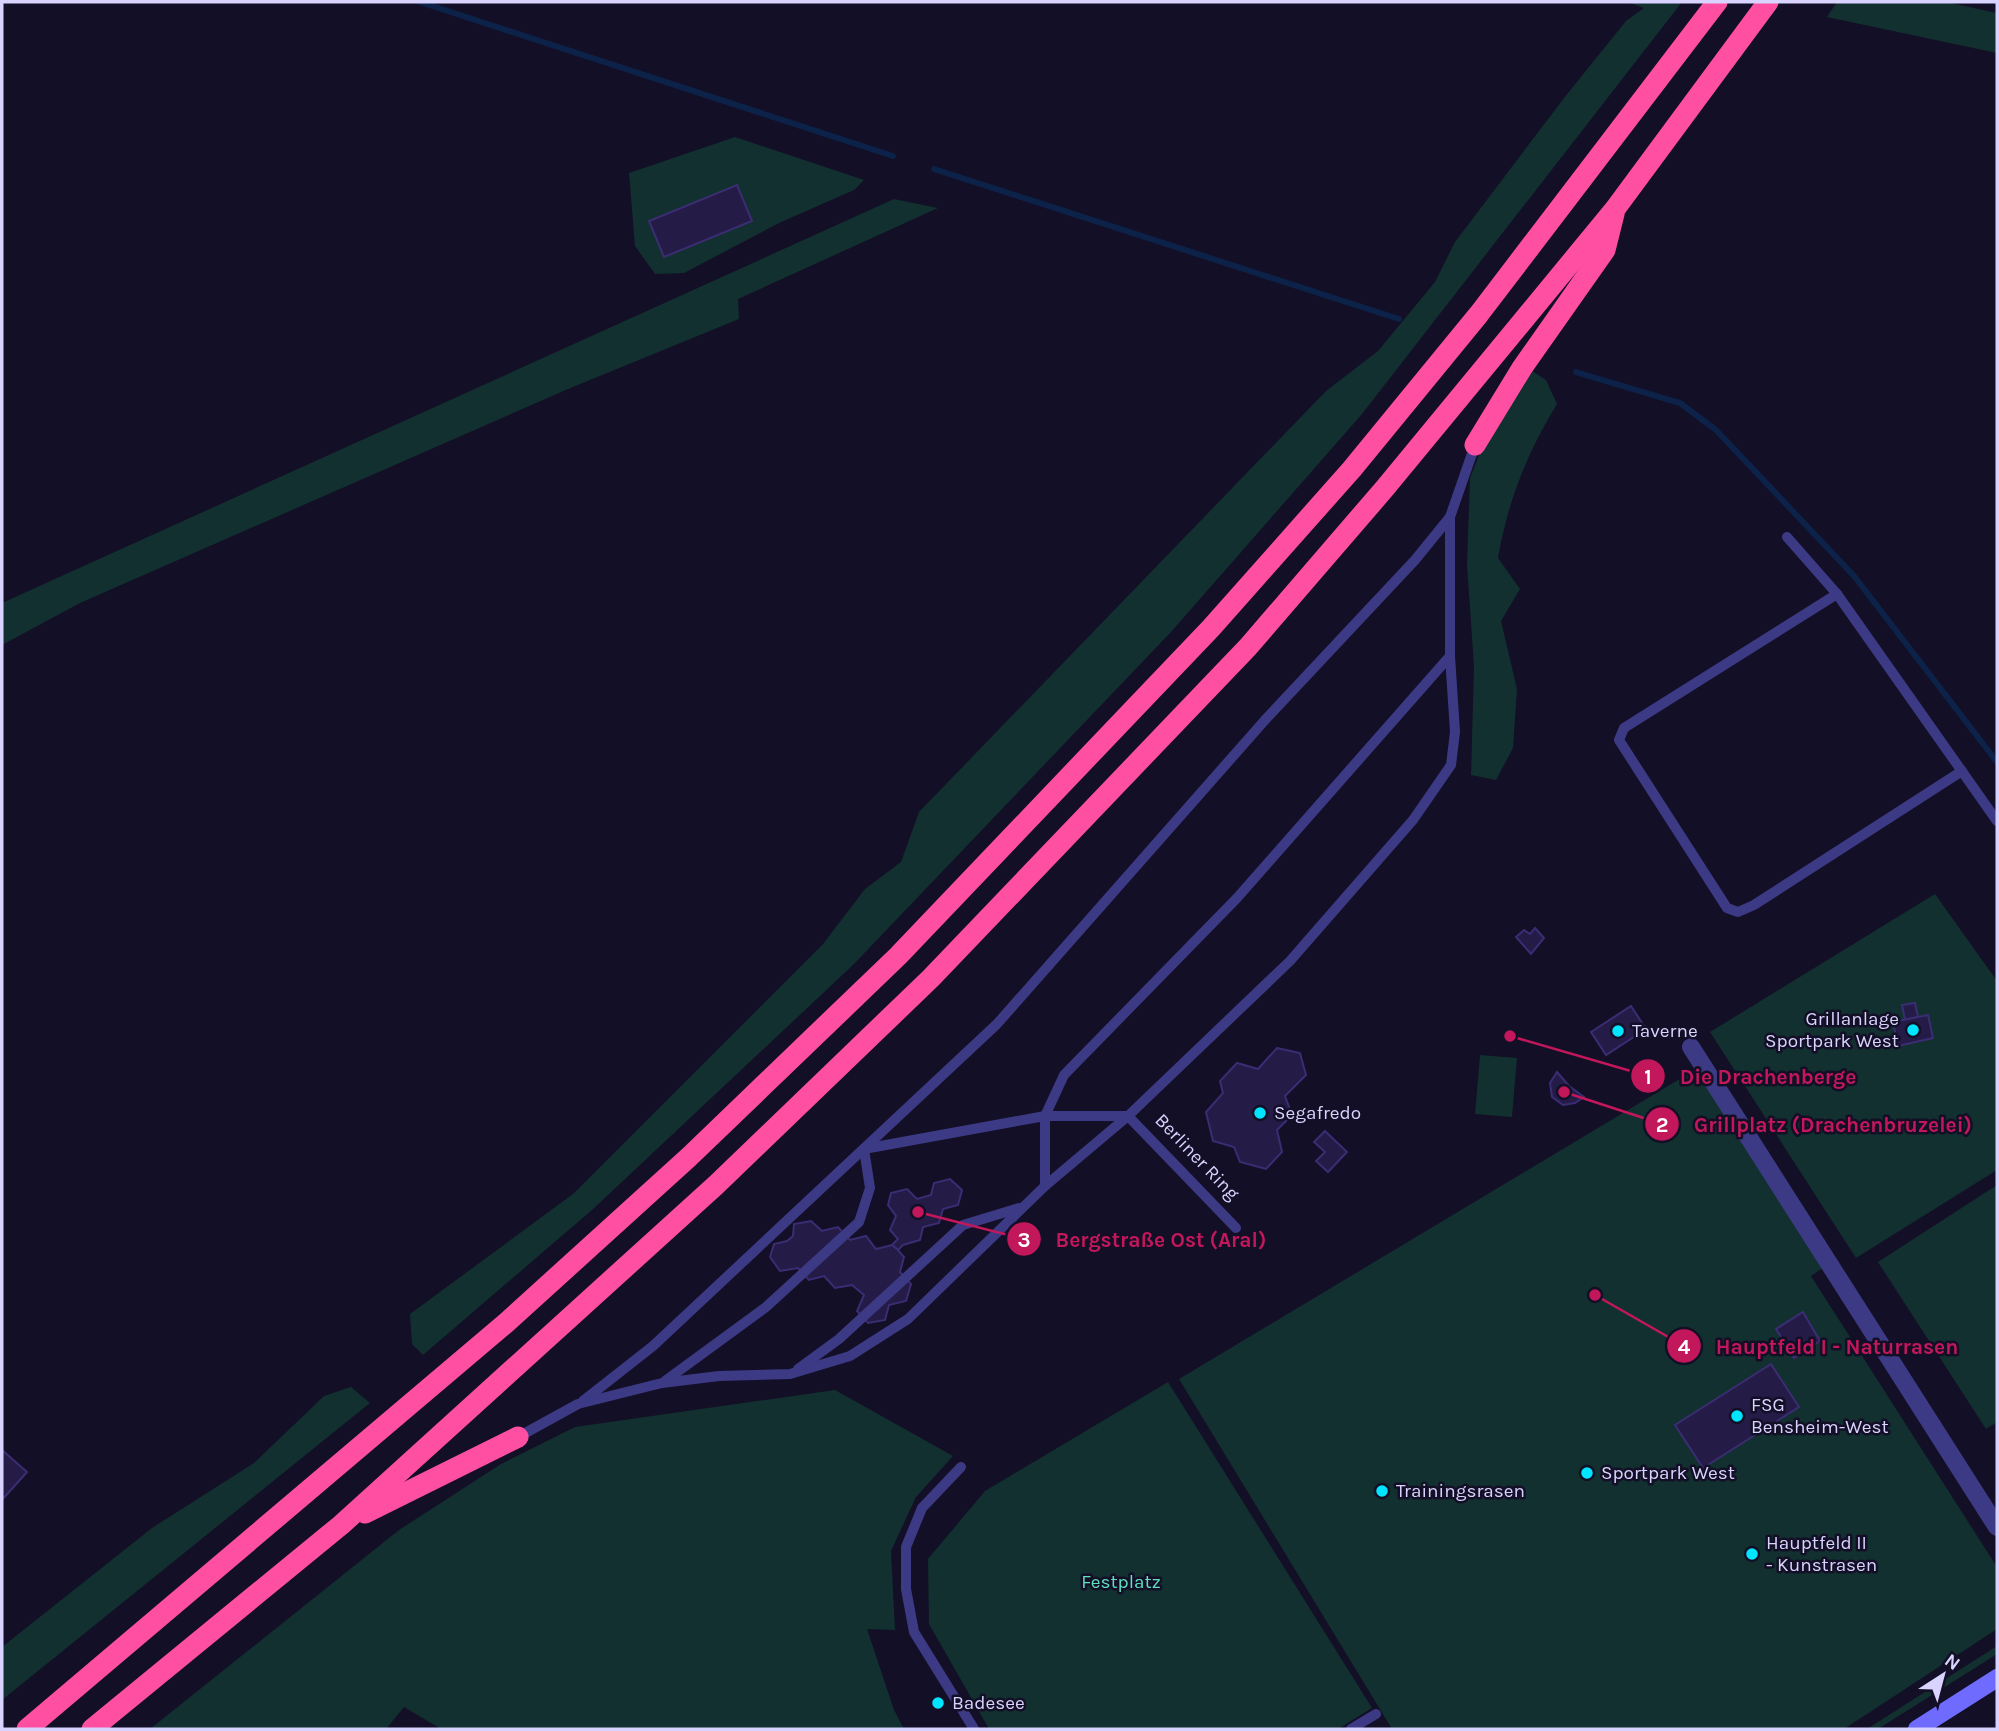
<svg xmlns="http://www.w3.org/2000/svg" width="1999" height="1731" font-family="Karla,sans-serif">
	<rect width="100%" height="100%" fill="#130f26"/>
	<g fill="#12302f">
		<path d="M1628,2H1682L1362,414L1171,632L853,965L592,1210L423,1355L412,1344L410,1314L573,1194L823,944L865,889L901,862L919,812L1326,391L1378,351L1435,282L1455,242L1564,98L1626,21L1644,8Z"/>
		<path d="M1837,2H1946L1997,13V53L1827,17Z"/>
		<path d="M735,137L864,180L854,190L779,223L684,273L655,274L635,246L629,173Z"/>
		<path d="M894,199L938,208L738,299L739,319L568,389L80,603L2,645V603Z"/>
		<path d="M1532,371L1546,380L1557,404C1527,453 1508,501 1498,558L1520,589L1501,621L1517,689L1513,748L1496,780L1471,775L1474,666L1467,565L1470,478L1493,419Z"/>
		<path d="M1935,894L1997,981V1170L1856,1258L1710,1032Z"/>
		<path d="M1480,1055L1517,1058L1512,1117L1475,1114Z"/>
		<path d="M1703,1065L1826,1266L1811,1276L1997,1567V1629L1844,1729H1392L1179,1379Z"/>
		<path d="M1997,1185V1422L1986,1429L1878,1262Z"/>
		<path d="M1168,1382L1372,1708L1338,1729H989L929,1624L928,1559L985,1491Z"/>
		<path d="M351,1387L370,1403L2,1700V1647L152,1528L254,1463L324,1396Z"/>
		<path d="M835,1390L953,1456L916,1497L891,1551L895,1630L867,1629L894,1710L904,1729H441L404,1707L386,1729H150L399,1530L501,1464L575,1427Z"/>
		<path d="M1997,1646V1654L1878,1729H1867Z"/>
	</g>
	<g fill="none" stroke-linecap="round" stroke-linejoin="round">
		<g stroke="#0c2248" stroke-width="6">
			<path d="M420,2L893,156"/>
			<path d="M934,169L1399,319"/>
			<path d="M1576,372L1680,403L1716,430L1854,576L1997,762"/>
		</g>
	</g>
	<g fill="#241b47" stroke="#3b2d73" stroke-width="2">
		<path d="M737,185L752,221L664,257L649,221Z"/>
		<path d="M1535,928L1544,938L1531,954L1516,937L1524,930L1530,934Z"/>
		<path d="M1915,1003L1918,1017L1905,1020L1902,1005Z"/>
		<path d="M1631,1006L1646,1029L1606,1055L1591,1032Z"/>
		<path d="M1928,1015L1933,1038L1898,1046L1893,1022Z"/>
		<path d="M1277,1048L1300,1053L1306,1075L1285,1096L1292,1115L1277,1130L1282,1152L1266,1169L1240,1162L1234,1147L1213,1141L1206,1112L1223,1093L1220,1081L1237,1063L1258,1069Z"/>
		<path d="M1557,1072L1569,1086L1584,1097L1575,1103L1563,1105L1552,1097L1550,1083Z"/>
		<path d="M1325,1131L1347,1152L1328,1172L1316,1161L1325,1152L1314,1142Z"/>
		<path d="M950,1179L962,1190L958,1205L943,1209L939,1223L923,1227L920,1240L903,1245L898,1250L892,1245L898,1239L890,1230L896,1216L888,1205L891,1193L907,1189L917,1199L931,1195L934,1183Z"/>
		<path d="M811,1221L822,1231L838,1227L850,1240L866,1236L876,1249L892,1245L898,1250L904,1257L900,1272L911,1284L906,1301L889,1305L885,1320L868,1323L857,1311L864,1295L852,1285L835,1288L824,1276L809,1280L798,1268L780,1271L770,1257L774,1244L787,1241L793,1236L794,1224Z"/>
		<path d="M1803,1312L1820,1341L1794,1358L1776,1329Z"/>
		<path d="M1771,1364L1799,1407L1703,1468L1675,1425Z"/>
		<path d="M2,1450L27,1472L2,1500Z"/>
	</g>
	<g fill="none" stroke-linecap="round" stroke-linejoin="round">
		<g stroke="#3d3a85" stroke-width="10">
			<path d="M1787,537L1837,594L1997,821"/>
			<path d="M1837,594L1624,728L1619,740L1727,908L1738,912L1754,905L1962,771"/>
			<path d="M1045,1186V1116L1064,1075L1237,898L1450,656"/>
			<path d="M798,1369L839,1339L963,1225L1019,1208"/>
			<path d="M665,1381L766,1307L859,1222L870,1188L864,1149L1045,1116H1128L1236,1228"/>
			<path d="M583,1401L653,1346L997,1024L1265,720L1415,560L1450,517"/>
			<path d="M518,1437L578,1404L662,1383L719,1376L790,1374L850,1356L908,1319L1045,1186L1128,1116L1290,961L1413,820L1451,765L1455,732L1450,656V517L1475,445"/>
			<path d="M961,1467L922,1508L906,1547V1589L914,1632L974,1729"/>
			<path d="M1351,1729L1376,1714"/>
		</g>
		<path stroke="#3d3a85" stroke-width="18" d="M1691,1047L1997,1527"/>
		<path stroke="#6f6bff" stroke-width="18" d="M1917,1729L1997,1678"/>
		<g stroke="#ff4fa3" stroke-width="21">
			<path d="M1475,445L1522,368L1605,250L1614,214"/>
			<path d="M365,1513L518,1437"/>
			<path d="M27,1729L506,1323L689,1157L898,956L1211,628L1352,469L1479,314L1717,2"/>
			<path d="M92,1729L341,1525L716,1185L931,978L1248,647L1385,488L1615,209L1768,2"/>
		</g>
	</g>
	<g fill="#00e5ff" stroke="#130f26" stroke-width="2.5">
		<circle cx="1913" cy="1030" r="7"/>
		<circle cx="1618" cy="1031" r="7"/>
		<circle cx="1260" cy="1113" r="7"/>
		<circle cx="1737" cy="1416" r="7"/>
		<circle cx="1587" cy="1473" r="7"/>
		<circle cx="1382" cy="1491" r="7"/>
		<circle cx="1752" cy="1554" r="7"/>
		<circle cx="938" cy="1703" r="7"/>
	</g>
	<g text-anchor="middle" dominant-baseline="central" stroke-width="5" stroke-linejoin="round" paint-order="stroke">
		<g font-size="19" fill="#d9d4ff" stroke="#130f26" text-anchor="start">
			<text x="1899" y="1019" text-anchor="end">Grillanlage<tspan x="1899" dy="22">Sportpark West</tspan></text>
			<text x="1632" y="1031">Taverne</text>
			<text x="1274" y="1113">Segafredo</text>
			<text x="1751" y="1405">FSG<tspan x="1751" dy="22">Bensheim-West</tspan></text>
			<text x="1601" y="1473">Sportpark West</text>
			<text x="1396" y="1491">Trainingsrasen</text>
			<text x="1766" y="1543">Hauptfeld II<tspan x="1766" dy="22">- Kunstrasen</tspan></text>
			<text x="952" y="1703">Badesee</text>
		</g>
		<g font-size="19" fill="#d9d4ff" stroke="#130f26">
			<text transform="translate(1197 1157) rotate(46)">Berliner Ring</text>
		</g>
		<g font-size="19" fill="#5fe0c0" stroke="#130f26">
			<text x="1121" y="1582">Festplatz</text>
		</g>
	</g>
	<path fill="none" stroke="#c2185b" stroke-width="2.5" d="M1510 1036L1648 1076M1564 1092L1662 1124M918 1212L1024 1239M1595 1295L1684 1346"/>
	<g fill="#c2185b" stroke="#130f26" stroke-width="2.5">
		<circle cx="1510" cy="1036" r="7"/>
		<circle cx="1564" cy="1092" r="7"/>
		<circle cx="918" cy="1212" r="7"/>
		<circle cx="1595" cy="1295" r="7"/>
		<circle cx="1648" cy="1076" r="18"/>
		<circle cx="1662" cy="1124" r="18"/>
		<circle cx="1024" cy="1239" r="18"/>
		<circle cx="1684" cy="1346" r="18"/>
	</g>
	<g font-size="21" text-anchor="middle" font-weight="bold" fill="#fff">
		<text x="1648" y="1084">1</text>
		<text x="1662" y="1132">2</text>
		<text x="1024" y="1247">3</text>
		<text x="1684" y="1354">4</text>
	</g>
	<g font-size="21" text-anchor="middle" font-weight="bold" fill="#c2185b" stroke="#130f26" stroke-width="5" stroke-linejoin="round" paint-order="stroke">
		<text x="1768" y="1084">Die Drachenberge</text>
		<text x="1833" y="1132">Grillplatz (Drachenbruzelei)</text>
		<text x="1161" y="1247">Bergstraße Ost (Aral)</text>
		<text x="1837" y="1354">Hauptfeld I - Naturrasen</text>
	</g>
	<rect width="1999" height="1731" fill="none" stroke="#d9d4ff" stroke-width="7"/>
	<g transform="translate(1943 1675) rotate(36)" stroke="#130f26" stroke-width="5" paint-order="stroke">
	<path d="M0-5L12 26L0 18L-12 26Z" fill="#d9d4ff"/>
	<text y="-10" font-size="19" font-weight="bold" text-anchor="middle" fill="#d9d4ff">N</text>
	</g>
</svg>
